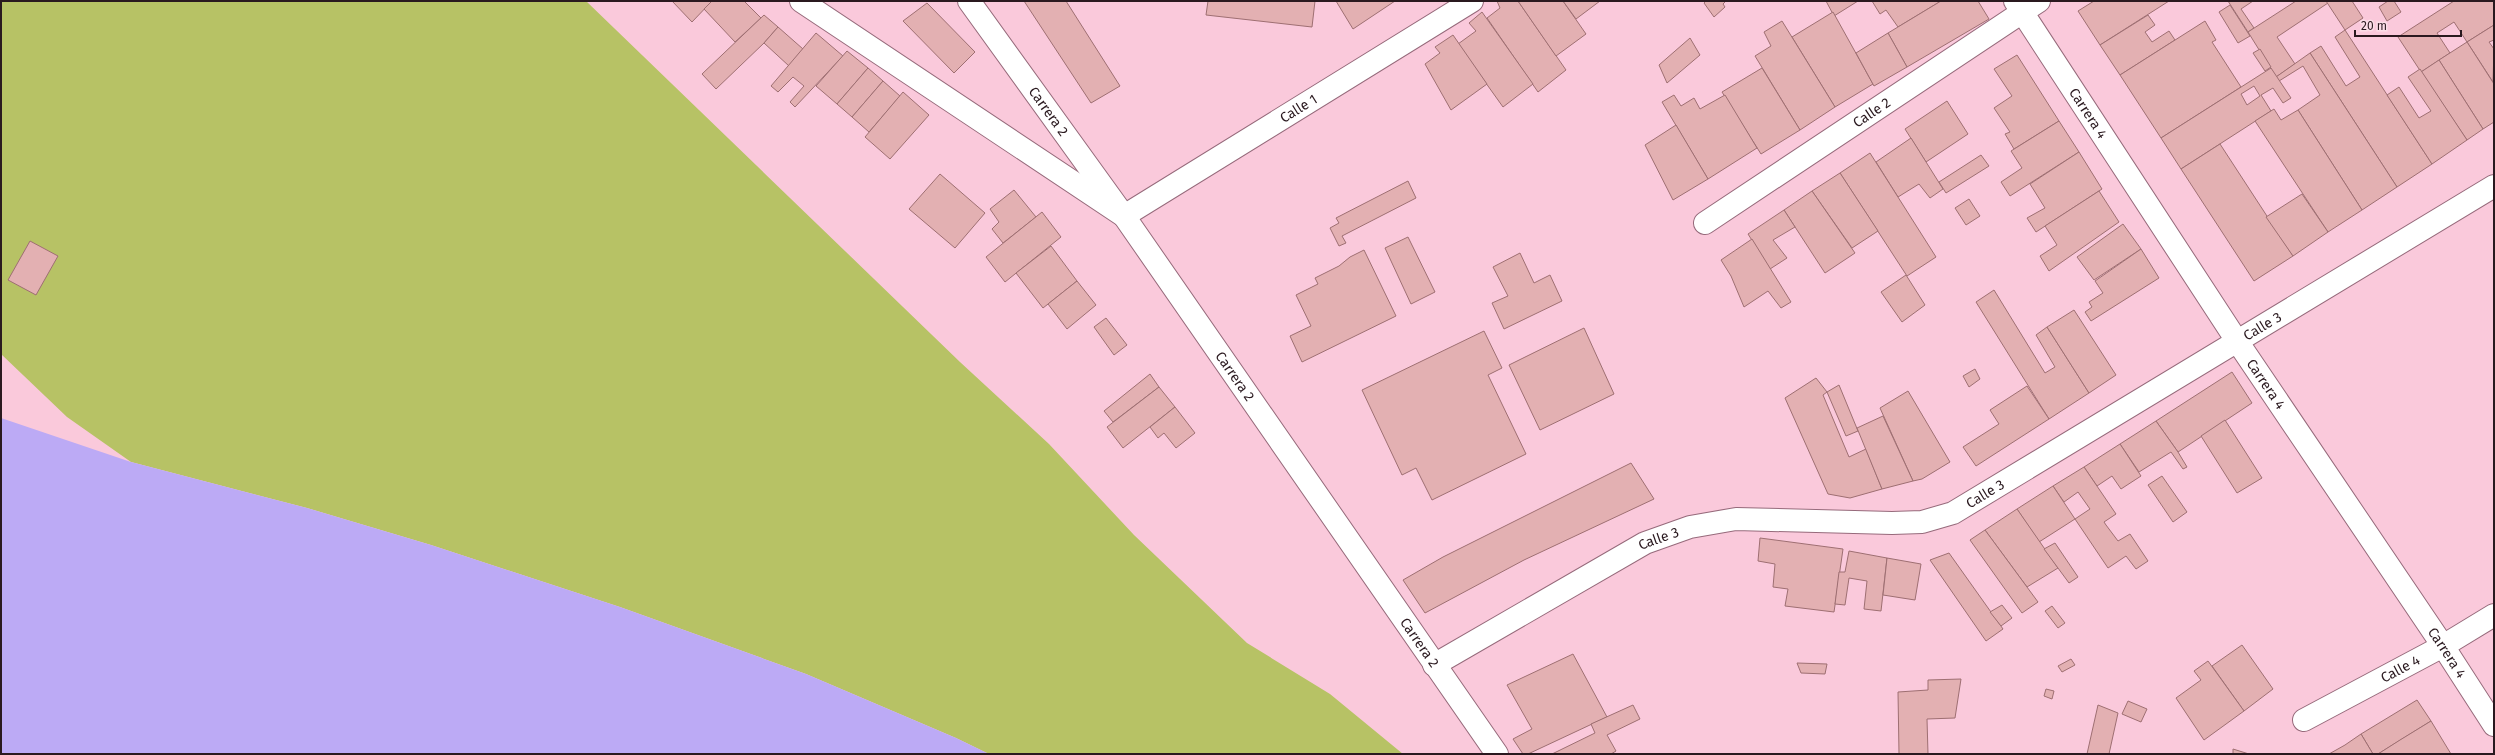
<svg xmlns="http://www.w3.org/2000/svg" width="2495" height="755" font-family="'Fira Sans',sans-serif">
	<rect width="100%" height="100%" fill="#fac9db"/>
	<path fill="#b7c265" d="M1,1H586L960,362L1049,444L1134,535L1247,643L1330,694L1403,754H989L956,738L806,674L620,607L431,545L307,508L131,462L67,417L1,354Z"/>
	<path fill="#bcaaf5" d="M1,418L131,462L307,508L431,545L620,607L806,674L956,738L989,754H1Z"/>
	<g fill="#e3b0b2" stroke="#9e6f72" fill-rule="evenodd">
		<path d="M672,1H712L692,22Z"/>
		<path d="M712,1H744L761,18L735,42L704,9Z"/>
		<path d="M1024,1H1066L1120,86L1091,103Z"/>
		<path d="M1208,1H1315L1312,27L1206,15Z"/>
		<path d="M1336,1H1395L1353,29Z"/>
		<path d="M1497,1H1518L1566,70L1538,92L1487,18L1500,8Z"/>
		<path d="M1518,1H1563L1586,34L1556,56Z"/>
		<path d="M1563,1H1600L1576,19Z"/>
		<path d="M1706,1H1726L1723,4L1725,7L1714,17L1704,3Z"/>
		<path d="M1826,1H1858L1834,16Z"/>
		<path d="M1872,1H1941L1898,27L1886,10L1880,14Z"/>
		<path d="M1941,1H1978L1989,19L1907,67L1888,33Z"/>
		<path d="M2094,1H2169L2100,45L2078,11Z"/>
		<path d="M2228,1H2253L2241,9L2254,28L2248,32Z"/>
		<path d="M2296,1H2326L2328,3L2277,37L2295,64L2276,77L2248,32Z"/>
		<path d="M2326,1H2352L2363,18L2345,30Z"/>
		<path d="M2388,1H2394L2401,12L2387,21L2379,7Z"/>
		<path d="M2454,1H2494V25L2467,42L2454,22L2437,33L2450,53L2421,72L2398,37Z"/>
		<path d="M927,3L975,52L954,73L903,21Z"/>
		<path d="M2230,5L2250,36L2238,43L2219,12Z"/>
		<path d="M1482,12L1533,84L1503,107L1458,44L1476,31L1469,23Z"/>
		<path d="M1833,12L1873,84L1835,107L1792,37Z"/>
		<path d="M764,15L778,27L764,43L716,89L702,74Z"/>
		<path d="M2148,15L2155,25L2145,32L2152,42L2169,31L2175,40L2120,75L2100,45Z"/>
		<path d="M1782,21L1835,107L1800,130L1755,56L1771,46L1764,32Z"/>
		<path d="M2205,21L2216,40L2212,42L2241,87L2161,138L2120,75Z"/>
		<path d="M2494,25V40L2489,42L2494,49L2493,82L2467,42Z"/>
		<path d="M778,27L803,49L789,66L764,43Z"/>
		<path d="M2345,30L2432,164L2397,187L2310,53L2321,46L2346,86L2360,77L2335,37Z"/>
		<path d="M816,33L843,56L795,107L790,102L804,86L793,77L778,92L771,86Z"/>
		<path d="M1888,33L1907,67L1874,86L1856,53Z"/>
		<path d="M1453,35L1487,84L1451,110L1425,64L1440,53L1435,47Z"/>
		<path d="M1690,38L1700,55L1667,83L1659,65Z"/>
		<path d="M2467,42L2494,84V122L2483,129L2439,60Z"/>
		<path d="M2260,49L2271,67L2265,71L2253,53Z"/>
		<path d="M847,51L868,68L837,104L816,86Z"/>
		<path d="M2310,53L2397,187L2362,210L2298,110L2320,95L2303,66L2279,81L2276,77Z"/>
		<path d="M2017,55L2059,121L2014,149L2005,134L2010,132L1994,108L2012,96L1994,69Z"/>
		<path d="M2439,60L2483,129L2467,140L2421,72Z"/>
		<path d="M868,68L883,81L852,117L837,104Z"/>
		<path d="M1762,68L1800,130L1761,154L1722,92Z"/>
		<path d="M2271,68L2291,98L2283,103L2273,88L2261,95L2271,111L2181,169L2161,138ZM2254,86L2260,96L2247,105L2241,94Z"/>
		<path d="M2420,69L2467,140L2432,164L2387,95L2399,87L2419,118L2431,111L2408,77Z"/>
		<path d="M883,81L900,96L869,132L852,117Z"/>
		<path d="M903,92L929,115L890,159L865,137Z"/>
		<path d="M1674,95L1681,106L1694,98L1700,109L1725,95L1757,148L1708,179L1662,102Z"/>
		<path d="M1947,101L1968,134L1926,162L1905,129Z"/>
		<path d="M2274,109L2281,120L2298,110L2362,210L2328,232L2255,121Z"/>
		<path d="M2059,121L2079,152L2010,196L2001,182L2022,168L2011,151Z"/>
		<path d="M1676,125L1708,179L1673,200L1645,145Z"/>
		<path d="M1911,138L1943,189L1930,198L1919,184L1898,197L1876,162Z"/>
		<path d="M2220,144L2293,256L2254,281L2181,169Z"/>
		<path d="M2079,152L2102,189L2036,232L2027,218L2045,208L2030,184Z"/>
		<path d="M1870,153L1936,257L1907,276L1840,173Z"/>
		<path d="M1981,155L1989,166L1946,193L1939,182Z"/>
		<path d="M1840,173L1878,231L1852,248L1812,191Z"/>
		<path d="M940,174L985,213L955,248L909,209Z"/>
		<path d="M1408,181L1416,198L1342,236L1346,243L1339,246L1330,228L1339,223L1336,218Z"/>
		<path d="M1014,190L1036,217L1003,243L992,229L999,222L990,209Z"/>
		<path d="M1812,191L1855,253L1825,273L1784,210Z"/>
		<path d="M2099,191L2119,222L2049,271L2040,256L2057,245L2045,226Z"/>
		<path d="M2302,194L2328,232L2293,256L2266,217Z"/>
		<path d="M1969,199L1980,216L1966,225L1955,208Z"/>
		<path d="M1784,210L1795,227L1773,240L1787,258L1770,269L1748,234Z"/>
		<path d="M1042,212L1061,237L1005,282L986,257Z"/>
		<path d="M2123,224L2141,249L2094,280L2077,257Z"/>
		<path d="M1408,237L1435,292L1411,304L1385,248Z"/>
		<path d="M1752,239L1791,302L1781,308L1768,291L1744,307L1731,276L1721,260Z"/>
		<path d="M30,241L58,256L36,295L8,280Z"/>
		<path d="M1051,246L1077,281L1043,308L1016,273Z"/>
		<path d="M2141,249L2159,278L2091,321L2085,312L2092,307L2089,302L2103,293L2095,281Z"/>
		<path d="M1364,250L1396,316L1302,362L1290,336L1311,326L1296,295L1318,284L1315,278L1339,266L1350,257Z"/>
		<path d="M1520,253L1534,283L1550,275L1562,301L1504,329L1492,303L1508,296L1493,267Z"/>
		<path d="M1906,275L1925,305L1902,322L1881,292Z"/>
		<path d="M1077,281L1096,305L1067,329L1048,304Z"/>
		<path d="M1994,290L2045,373L2055,367L2036,335L2047,327L2089,393L2049,419L1976,302Z"/>
		<path d="M2074,310L2116,375L2089,393L2047,327Z"/>
		<path d="M1106,318L1127,345L1114,355L1094,327Z"/>
		<path d="M1584,328L1614,394L1540,430L1509,365Z"/>
		<path d="M1484,331L1502,368L1488,375L1526,454L1432,500L1416,468L1402,475L1362,390Z"/>
		<path d="M1975,369L1980,379L1969,387L1963,376Z"/>
		<path d="M2232,372L2252,403L2178,452L2156,421Z"/>
		<path d="M1150,374L1159,387L1113,422L1104,411Z"/>
		<path d="M1816,378L1827,392L1823,395L1849,457L1866,449L1882,489L1850,498L1828,494L1785,398Z"/>
		<path d="M1839,385L1858,431L1846,436L1827,392Z"/>
		<path d="M2027,386L2049,419L1976,466L1963,447L1999,424L1990,410Z"/>
		<path d="M1159,387L1175,407L1123,448L1107,427Z"/>
		<path d="M1908,391L1950,462L1922,479L1913,481L1880,408Z"/>
		<path d="M1175,407L1195,433L1176,448L1164,433L1158,438L1150,427Z"/>
		<path d="M1883,416L1913,481L1882,489L1857,428Z"/>
		<path d="M2225,420L2262,478L2237,493L2201,436Z"/>
		<path d="M2156,421L2178,452L2187,467L2183,469L2171,452L2139,472L2120,444Z"/>
		<path d="M2120,444L2141,476L2121,489L2112,476L2097,486L2084,467Z"/>
		<path d="M1631,463L1654,499L1524,560L1425,613L1403,580L1443,557Z"/>
		<path d="M2084,467L2116,514L2104,522L2106,525L2118,541L2130,534L2148,561L2136,569L2126,556L2108,568L2075,519L2090,509L2078,492L2064,502L2053,486Z"/>
		<path d="M2162,476L2187,512L2173,522L2148,485Z"/>
		<path d="M2053,486L2075,519L2039,542L2017,509Z"/>
		<path d="M2017,509L2058,568L2027,587L1985,530Z"/>
		<path d="M1985,530L2038,602L2022,613L1970,540Z"/>
		<path d="M1760,538L1843,549L1834,612L1785,606L1788,589L1773,587L1775,564L1758,561Z"/>
		<path d="M2055,543L2078,577L2069,583L2044,549Z"/>
		<path d="M1849,551L1887,558L1881,611L1864,609L1867,581L1849,578L1845,605L1835,604L1839,572H1845Z"/>
		<path d="M1949,553L2003,629L1986,641L1930,560Z"/>
		<path d="M1887,558L1921,564L1915,600L1883,595Z"/>
		<path d="M2002,605L2012,618L2001,626L1990,612Z"/>
		<path d="M2052,606L2065,623L2058,628L2045,611Z"/>
		<path d="M2242,645L2273,689L2244,711L2212,666Z"/>
		<path d="M1573,654L1607,717L1528,754H1523L1513,739L1532,729L1507,685Z"/>
		<path d="M2071,659L2075,665L2062,672L2058,666Z"/>
		<path d="M2208,661L2244,711L2204,740L2176,698L2201,680L2194,671Z"/>
		<path d="M1797,663L1827,664L1825,674L1801,673Z"/>
		<path d="M1961,679L1955,718L1927,719L1928,754H1899L1898,692L1928,690V680Z"/>
		<path d="M2046,689L2054,691L2052,699L2044,696Z"/>
		<path d="M2417,700L2431,721L2378,754H2373L2361,734Z"/>
		<path d="M2128,701L2147,709L2141,722L2122,714Z"/>
		<path d="M1633,705L1640,719L1607,735L1616,751L1611,754H1552L1595,733L1591,724Z"/>
		<path d="M2098,705L2118,713L2109,754H2087Z"/>
		<path d="M2431,721L2451,754H2378L2400,740Z"/>
		<path d="M2361,734L2373,754H2329L2345,745Z"/>
		<path d="M2233,749L2249,754H2233Z"/>
	</g>
	<g fill="none" stroke-linecap="round" stroke-linejoin="round">
		<defs>
			<g id="street">
				<path id="s1" d="M801,1L1124,216L1472,1"/>
				<path id="s2" d="M969,1L1124,216L1497,754"/>
				<path id="s3" d="M2015,1L2237,341L2443,646L2494,725"/>
				<path id="s4" d="M1705,223L2039,1"/>
				<path id="s5" d="M1434,665L1645,543L1690,527L1736,519L1892,523L1922,522L1953,513L2494,186"/>
				<path id="s6" d="M2304,720L2443,646L2494,615"/>
			</g>
		</defs>
		<use href="#street" stroke="#966a7b" stroke-width="24"/>
		<use href="#street" stroke="#fff" stroke-width="22"/>
	</g>
	<g text-anchor="middle" dominant-baseline="central" stroke-width="4" stroke-linejoin="round" paint-order="stroke">
		<g font-size="14" fill="#2a191f" stroke="#fbdde7">
			<text stroke="none"><textPath href="#s1" startOffset="593">Calle 1</textPath></text>
			<text stroke="none"><textPath href="#s2" startOffset="136">Carrera 2</textPath></text>
			<text stroke="none"><textPath href="#s4" startOffset="200">Calle 2</textPath></text>
			<text stroke="none"><textPath href="#s3" startOffset="134">Carrera 4</textPath></text>
			<text stroke="none"><textPath href="#s5" startOffset="918">Calle 3</textPath></text>
			<text stroke="none"><textPath href="#s2" startOffset="460">Carrera 2</textPath></text>
			<text stroke="none"><textPath href="#s3" startOffset="458">Carrera 4</textPath></text>
			<text stroke="none"><textPath href="#s5" startOffset="594">Calle 3</textPath></text>
			<text stroke="none"><textPath href="#s5" startOffset="258">Calle 3</textPath></text>
			<text stroke="none"><textPath href="#s2" startOffset="784">Carrera 2</textPath></text>
			<text stroke="none"><textPath href="#s3" startOffset="782">Carrera 4</textPath></text>
			<text stroke="none"><textPath href="#s6" startOffset="109">Calle 4</textPath></text>
		</g>
	</g>
	<rect width="2495" height="755" fill="none" stroke="#2a191f" stroke-width="4"/>
	<path d="M2355 30v6h106v-6" fill="none" stroke="#2a191f" stroke-width="2"/>
	<text x="2361" y="30" font-size="12" fill="#2a191f" stroke="#fbdde7" stroke-width="3" paint-order="stroke">20 m</text>
</svg>
